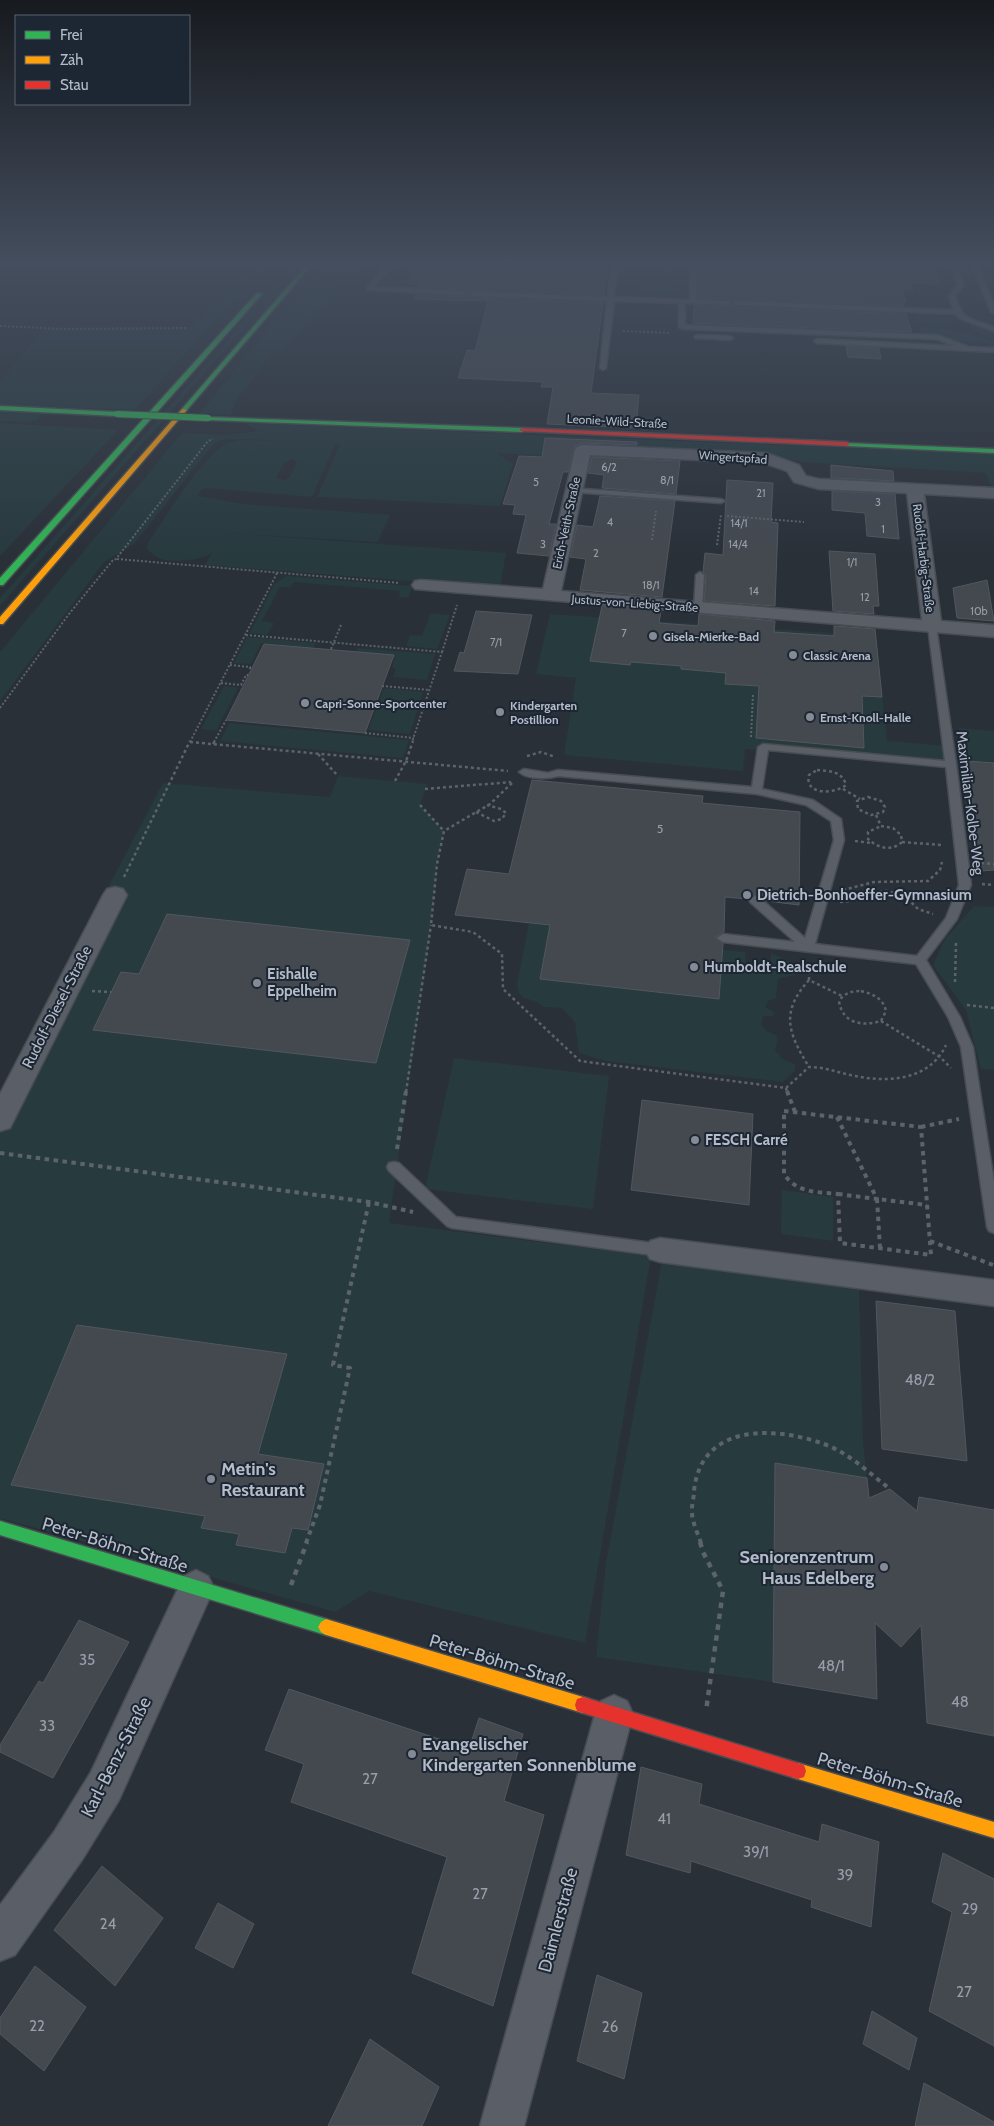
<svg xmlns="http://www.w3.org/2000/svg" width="994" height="2126" font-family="Cabin,sans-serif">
	<rect width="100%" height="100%" fill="#2a3038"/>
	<g fill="#273a3e" fill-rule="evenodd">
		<path d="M263,261H271L237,296L135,410L0,405V382L44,328L191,327Z"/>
		<path d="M298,261H303L0,606V598Z"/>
		<path d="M329,261H369C338,290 308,319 282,352H273L238,398L230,415L199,414L274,323Z"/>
		<path d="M641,270L677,271V294L639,293Z"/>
		<path d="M916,315L953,317L994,332V339L977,332L965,322L952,320L940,324L918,323Z"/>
		<path d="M918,327C944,328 969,333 994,342V346L984,342H967L921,333Z"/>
		<path d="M0,410L41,413L38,420L29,422L0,421Z"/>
		<path d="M0,423L118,430L0,556Z"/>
		<path d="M245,423L994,454V487H991L986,473L801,462L779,457L576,447L573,457L497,453L513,464L500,506L317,497L340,445L335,444L312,497L206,488L201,490L198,496L244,504L390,515L378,542L225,533L506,553L500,588L205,565L212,553C200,561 170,564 156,557C153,555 150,551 147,549L148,543C163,521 207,448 231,442C251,436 276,443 297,442L227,439L215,442L134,544L104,562L0,701V652L182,433L226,435L258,431ZM293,459L297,462L290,477L284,480L276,478L284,463Z"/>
		<path d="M286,576L413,586L408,598L399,597L400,591L294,582L290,588L280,587L262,621L274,623L267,635L250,633L274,584Z"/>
		<path d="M431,613L450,615L437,649L406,646L410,635L422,636Z"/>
		<path d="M550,614L876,636L887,741L961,747L959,728L994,731V855L979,854L966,769L745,749L743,771L564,755L576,678L536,674Z"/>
		<path d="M247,637L316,643L314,648L261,643L251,664L234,663Z"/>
		<path d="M357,648L435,654L427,680L393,677L396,668H392L395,658L356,653Z"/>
		<path d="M224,686L238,688L216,731L201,729Z"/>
		<path d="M384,688L423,692L410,734L368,730Z"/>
		<path d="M229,723L409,740L403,758L220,741Z"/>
		<path d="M338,776L427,784L420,805L444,831L437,864L431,925L389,1223L651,1256L585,1643L369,1591L335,1612L0,1518V1121L104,895L163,783L330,797Z"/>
		<path d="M974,906L994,907V1070L981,1069L966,1010L933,965L945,939Z"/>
		<path d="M536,919L551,920L540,979L719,999L723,950L745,952L746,964L771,966V953C781,958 797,962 798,974L778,979L776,998L768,1001L765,1007L774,1012L773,1016H763L761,1025L767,1031L776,1035L778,1040L775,1050L782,1059L795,1064V1070L783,1082L606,1061L579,1053L575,1022L562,1008L544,1007L535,1001L524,998L519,993L517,985L529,923Z"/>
		<path d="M454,1058L609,1076L593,1209L425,1189Z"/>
		<path d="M782,1190L833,1197V1241L781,1234Z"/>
		<path d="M662,1261L859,1288L863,1442L867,1478L775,1464L773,1682L596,1657L606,1563Z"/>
	</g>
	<g fill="#444950" stroke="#52575f">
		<path d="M417,262H605V263H608L604,295L473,290L468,295L473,298L603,303L591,393L639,395L636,428L547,424L553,387H541L543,382L458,378L467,350L475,351L488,301L415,299L416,294L462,297L467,294L462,289L419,287L420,284H409Z"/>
		<path d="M715,262H932L940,284L911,283L913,290H902L906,302L902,301L904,306L737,299L732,302L728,299L698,298V266L716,267Z"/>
		<path d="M732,304L737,307L906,314L912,332L693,323L694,305L728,307Z"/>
		<path d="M846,346L879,348L881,359L848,357Z"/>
		<path d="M545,438L637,442V445L583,443L575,446L568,472H563L549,524H556L549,556L517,553L526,515L513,514L515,505L503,504L519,456L542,457Z"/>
		<path d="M592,457L680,461L676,494L602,488L604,475L588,473Z"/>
		<path d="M831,465L893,471L894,481L831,478Z"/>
		<path d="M727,480L773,483L771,522L778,523L775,606L704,601L706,575L703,572L705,553L723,555Z"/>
		<path d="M832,491L895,494L899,539L867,536L865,513L832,510Z"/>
		<path d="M600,496L675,501L662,597L580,590L586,559L570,557L577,525L593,527Z"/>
		<path d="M829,551L875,554L879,606H873L874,614L833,611Z"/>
		<path d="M987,580L994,621L957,618L953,588Z"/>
		<path d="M602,606L661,611L659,623L698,626L699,614L775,621L774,632L834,636V626L875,629L882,697L862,696L864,748L756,738L759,686L725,684L726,673L681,669V666L631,662L630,665L590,661Z"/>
		<path d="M476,611L532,615L518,674L454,671L460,652L464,653Z"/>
		<path d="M264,644L394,655L365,733L226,720Z"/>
		<path d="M967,761L994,763V870L981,871Z"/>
		<path d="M532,780L703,796L702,803L800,812L799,905L767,901L755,894L747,899L725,897L724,932L715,937L723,944L719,999L540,979L550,925L455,915L467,869L509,874Z"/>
		<path d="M167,914L410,940L376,1063L93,1030L121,972L139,974Z"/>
		<path d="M642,1100L753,1114L749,1205L631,1190Z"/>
		<path d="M876,1301L955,1311L967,1461L882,1449Z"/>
		<path d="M77,1325L287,1354L258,1454L324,1464L308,1530L292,1528L285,1553L236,1545L239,1534L201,1528L205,1516L11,1485Z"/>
		<path d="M775,1463L867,1478L869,1498L890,1489L917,1511L919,1497L994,1510V1736L927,1723L921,1625L901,1647L875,1623L877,1699L773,1682Z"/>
		<path d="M79,1620L129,1642L53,1778L0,1752V1745L39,1681L43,1683Z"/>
		<path d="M289,1689L469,1749L479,1718L523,1734L504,1801L544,1815L493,2006L412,1973L447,1857L291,1802L304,1764L265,1750Z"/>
		<path d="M641,1767L702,1784L699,1804L819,1842L822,1824L879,1842L871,1927L811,1907L812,1900L691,1861L690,1873L626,1855Z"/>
		<path d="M943,1853L994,1879V2046L929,2011L952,1912L932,1902Z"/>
		<path d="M102,1866L163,1918L115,1986L54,1930Z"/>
		<path d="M218,1903L254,1924L233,1968L195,1948Z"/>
		<path d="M35,1966L86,2007L44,2071L0,2034V2018Z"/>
		<path d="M597,1975L642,1993L624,2079L577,2061Z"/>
		<path d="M872,2011L917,2038L909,2070L863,2044Z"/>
		<path d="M370,2039L439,2087L422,2126H328Z"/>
		<path d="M924,2083L994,2122V2126H915Z"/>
	</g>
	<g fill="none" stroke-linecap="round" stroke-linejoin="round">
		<defs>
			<g id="lane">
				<path d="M388,261H395L374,287L462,291L465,293L462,295L367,290V288Z"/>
				<path d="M612,261H618L614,297L690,300V261H696V300L728,301L731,303L728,305L685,303V325L937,335L969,347L994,348V352L817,343L814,341L817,339L955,346L936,339L682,329L679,327V303L614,301L606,368L603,370L600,368L607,301L473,296L470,294L473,292L608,297Z"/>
				<path d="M951,261H957L964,285L955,296C963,322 970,318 994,327V331L961,319L955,314L737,305L734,303L737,301L953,310L949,296L958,285Z"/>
				<path d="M970,261H976L994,304V314L991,312Z"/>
				<path d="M697,335L730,336L733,338L730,340L695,338V336Z"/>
				<path d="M570,488L721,499L725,501L721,503L573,492L569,490Z"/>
				<path d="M700,572L704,575L702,608L698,611L694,608L696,575Z"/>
				<path d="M932,623L936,626L957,771L971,885L957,919L926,960L960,1017L973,1047L994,1182V1233L989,1231L987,1227L961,1047L948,1017L916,964L723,942L717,938L723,934L795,942L751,903L749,900L755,896L759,897L805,938L834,840L831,821L806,805L757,794L558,776C548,779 528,780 519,772L524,769L548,773L558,770L752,787L758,747L763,744L945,761L928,626ZM768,750L946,767L959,885L946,918L917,956L815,944L844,840L841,819L813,800L762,789Z"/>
				<path d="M394,1162L399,1163L456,1217L660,1244L665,1246L667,1250L665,1254L660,1256L452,1228L447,1226L389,1171L387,1167L389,1163Z"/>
			</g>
			<g id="street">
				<path d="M583,445L766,453L799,465L806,476L819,479L994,488V498L924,494L941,621L994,625V637L415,589L412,585L415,581L421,580L543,589L575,450L577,447ZM590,455L764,463L787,471L794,482L819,489L907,493L922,620L561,591Z"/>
				<path d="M115,887L123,889L127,895L10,1128L0,1131V1094L103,895L107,889Z"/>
				<path d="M660,1238L994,1280V1306L660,1262L650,1259L645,1250L650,1241Z"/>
				<path d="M196,1570L208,1576L214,1588L119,1800L82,1860L15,1955L0,1961V1905L54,1832L91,1772L184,1576Z"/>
				<path d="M614,1695L627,1701L633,1714L524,2126H480L595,1714L601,1701Z"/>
			</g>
			<g id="fast">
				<path d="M310,261H315L186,411H182V409Z"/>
				<path d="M257,293L262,294L3,585H0V578Z"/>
				<path d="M0,406L117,412L120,414L117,416L0,410Z"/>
				<path d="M206,417L522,428L525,430L522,432L208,420L206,419Z"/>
				<path d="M845,443L994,449V453L847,446L845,445Z"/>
				<path d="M0,1521L326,1619L331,1622L334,1627L331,1632L326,1635L0,1535Z"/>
			</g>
			<g id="slow">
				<path d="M182,409L187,410L3,624H0V617Z"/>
				<path d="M326,1619L583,1697L589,1699L591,1705L589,1711L583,1713L326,1635L321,1632L318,1627L321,1622Z"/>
				<path d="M798,1763L994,1822V1838L798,1779L792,1777L790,1771L792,1765Z"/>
			</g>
			<g id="jam">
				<path d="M522,428L847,442L850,444L847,446L520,431V429Z"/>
				<path d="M583,1697L798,1763L804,1765L806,1771L804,1777L798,1779L583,1713L577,1711L575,1705L577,1699Z"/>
			</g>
		</defs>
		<use href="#lane" stroke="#484c53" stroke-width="3"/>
		<use href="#street" stroke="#484c53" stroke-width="3"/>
		<use href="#fast" stroke="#484c53" stroke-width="3"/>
		<use href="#slow" stroke="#484c53" stroke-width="3"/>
		<use href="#jam" stroke="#484c53" stroke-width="3"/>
		<g stroke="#5d636a" stroke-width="2" stroke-dasharray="2 2" stroke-linecap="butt">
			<path d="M410,275L415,262L411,261"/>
			<path d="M0,326L64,329L187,328"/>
			<path d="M623,331L670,333"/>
			<path d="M727,516L804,522"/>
			<path d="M652,540L656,511"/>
			<path d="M717,545L721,515"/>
			<path d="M117,559L400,583"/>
			<path d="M246,635L442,652L412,742"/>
			<path d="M331,649L341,625"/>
			<path d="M442,652L457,605"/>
			<path d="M230,665L250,667V670"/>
			<path d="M221,683L241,685L246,675H248"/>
			<path d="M382,686L430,690"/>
			<path d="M0,708L69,614L113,560L116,559L208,441L213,439"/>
			<path d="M365,733L414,738"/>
			<path d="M751,737L753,693"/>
			<path d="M190,742H194"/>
			<path d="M190,742L277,573"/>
			<path d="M214,742L226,720"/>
		</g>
		<g stroke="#5d636a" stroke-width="2.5" stroke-dasharray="3 3" stroke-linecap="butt">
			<path d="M190,742L508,771"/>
			<path d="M213,744L215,741"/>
			<path d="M318,754L338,776"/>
			<path d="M527,756L541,752L555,757"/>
			<path d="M817,770C830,771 842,771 846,785C836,794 804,796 809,775Z"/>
			<path d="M395,781L406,761L413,741"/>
			<path d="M512,783L490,804L444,831L437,864L431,925L473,932L502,954L503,989L580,1061L786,1088L809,1067C825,1067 839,1073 855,1076C889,1083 930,1080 946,1045"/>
			<path d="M425,789L511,782"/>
			<path d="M843,789L860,799"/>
			<path d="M868,797L881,801L885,807L883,812L871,815L858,809L857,801Z"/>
			<path d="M420,805L444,831"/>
			<path d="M476,812L494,821L502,819L506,813L501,809L487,805"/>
			<path d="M876,815L881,826"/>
			<path d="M881,826L893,828L901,835L902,842C891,852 878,848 868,839V832Z"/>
			<path d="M855,841L871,843"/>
			<path d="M902,842L941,845"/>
			<path d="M981,863L994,864"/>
			<path d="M124,877L190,741"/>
			<path d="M982,884L994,885"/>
			<path d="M843,890L874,882L928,881L940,870L942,862"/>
			<path d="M840,902L850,901L862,892L888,891L906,897L918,909L933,914"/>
			<path d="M809,965V980L842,996"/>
			<path d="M809,980C780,1012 788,1033 809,1067"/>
			<path d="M955,982L956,943"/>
			<path d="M92,991L111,992"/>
			<path d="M861,991C873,994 883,998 886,1011L881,1021C862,1027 842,1023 839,1001C844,993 852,991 861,991Z"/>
			<path d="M967,1005L994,1008"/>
			<path d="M881,1021L940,1057L951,1068"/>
			<path d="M786,1088L787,1092"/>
			<path d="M406,1092L431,925"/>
		</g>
		<g stroke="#5d636a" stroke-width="4" stroke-dasharray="4.5 4.5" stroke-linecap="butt">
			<path d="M787,1091L795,1112"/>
			<path d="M784,1111L921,1127L931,1255L840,1243L838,1194C818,1192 796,1193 784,1174Z"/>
			<path d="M837,1117L877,1199L838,1194"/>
			<path d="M921,1127L959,1119"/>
			<path d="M397,1149L406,1091"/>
			<path d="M0,1153L369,1202L413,1212"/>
			<path d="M930,1241L993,1265"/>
			<path d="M880,1248L877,1199L927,1205"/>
			<path d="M306,1543L320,1505L350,1368L333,1365L369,1202"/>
			<path d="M701,1543C698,1534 693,1524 692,1514C691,1507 694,1498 694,1491C701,1423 774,1426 824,1444C849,1453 869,1473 890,1489"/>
		</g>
		<g stroke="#5d636a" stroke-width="4.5" stroke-dasharray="5.5 5.5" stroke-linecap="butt">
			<path d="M700,1542L703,1552L723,1591L706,1711"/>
			<path d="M291,1585L307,1542"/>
		</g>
		<use href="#lane" fill="#5a5e66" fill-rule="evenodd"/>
		<use href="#street" fill="#5a5e66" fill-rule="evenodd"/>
		<use href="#fast" fill="#30b455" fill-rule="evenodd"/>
		<use href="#slow" fill="#ff9f0a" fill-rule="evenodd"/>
		<use href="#jam" fill="#e5322d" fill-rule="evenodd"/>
		<defs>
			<path id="fast-bridge" d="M117,414L208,418"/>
		</defs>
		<use href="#fast-bridge" stroke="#484c53" stroke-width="8" stroke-linecap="butt"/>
		<use href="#fast-bridge" stroke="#30b455" stroke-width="6"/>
	</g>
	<linearGradient id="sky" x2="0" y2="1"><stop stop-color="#171a1f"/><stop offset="0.47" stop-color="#444e5e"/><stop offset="1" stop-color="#444e5e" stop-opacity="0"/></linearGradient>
	<rect width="994" height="559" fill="url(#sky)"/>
	<g fill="#848b96" stroke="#1d2633" stroke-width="2">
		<circle cx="653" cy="636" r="5"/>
		<circle cx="793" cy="655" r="5"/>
		<circle cx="305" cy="703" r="5"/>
		<circle cx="500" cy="712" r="5"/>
		<circle cx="810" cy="717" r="5"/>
		<circle cx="747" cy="895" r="5"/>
		<circle cx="694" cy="967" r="5"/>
		<circle cx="257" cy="983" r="5"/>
		<circle cx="695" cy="1140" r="5"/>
		<circle cx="211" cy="1479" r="5"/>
		<circle cx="884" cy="1567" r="5"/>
		<circle cx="412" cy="1754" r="5"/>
	</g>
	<g text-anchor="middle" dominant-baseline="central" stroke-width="4" stroke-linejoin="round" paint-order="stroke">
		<g font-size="11" fill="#989fab">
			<text x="609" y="467">6/2</text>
			<text x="667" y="480">8/1</text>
			<text x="536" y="482">5</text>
			<text x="761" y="493">21</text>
			<text x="878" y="502">3</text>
			<text x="610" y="522">4</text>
			<text x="739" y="523">14/1</text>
			<text x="883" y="529">1</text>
			<text x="543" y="544">3</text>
			<text x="738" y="544">14/4</text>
			<text x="596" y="553">2</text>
			<text x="852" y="562">1/1</text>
			<text x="651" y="585">18/1</text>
			<text x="754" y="591">14</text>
			<text x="865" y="597">12</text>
			<text x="979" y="611">10b</text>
			<text x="624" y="633">7</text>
			<text x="496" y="642">7/1</text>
		</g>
		<g font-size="12" fill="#b4bcc9" stroke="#1d2633">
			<text transform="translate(617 421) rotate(3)">Leonie-Wild-Straße</text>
			<text transform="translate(733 457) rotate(4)">Wingertspfad</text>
			<text transform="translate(566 523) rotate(-78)">Erich-Veith-Straße</text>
			<text transform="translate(924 558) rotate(83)">Rudolf-Harbig-Straße</text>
			<text transform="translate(635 603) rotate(4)">Justus-von-Liebig-Straße</text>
		</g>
		<g font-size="12" font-weight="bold" fill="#b4bcc9" stroke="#1d2633" text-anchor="start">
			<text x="663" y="636">Gisela-Mierke-Bad</text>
			<text x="803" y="655">Classic Arena</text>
			<text x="315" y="703">Capri-Sonne-Sportcenter</text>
			<text x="510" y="705">Kindergarten<tspan x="510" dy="14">Postillion</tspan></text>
			<text x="820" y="717">Ernst-Knoll-Halle</text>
		</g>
		<g font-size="12" fill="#989fab">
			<text x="660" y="828">5</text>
		</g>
		<g font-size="15" fill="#b4bcc9" stroke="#1d2633">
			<text transform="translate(970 803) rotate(83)">Maximilian-Kolbe-Weg</text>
			<text transform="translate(57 1007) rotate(-63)">Rudolf-Diesel-Straße</text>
		</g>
		<g font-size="15" font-weight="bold" fill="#b4bcc9" stroke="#1d2633" text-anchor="start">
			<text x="757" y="895">Dietrich-Bonhoeffer-Gymnasium</text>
			<text x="704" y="967">Humboldt-Realschule</text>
			<text x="267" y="974">Eishalle<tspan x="267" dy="17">Eppelheim</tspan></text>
			<text x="705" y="1140">FESCH Carré</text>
		</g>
		<g font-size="15" fill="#989fab">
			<text x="920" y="1380">48/2</text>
			<text x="87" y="1660">35</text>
			<text x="831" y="1666">48/1</text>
			<text x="960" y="1702">48</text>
			<text x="47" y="1726">33</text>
			<text x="370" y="1779">27</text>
			<text x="664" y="1819">41</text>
			<text x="756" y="1852">39/1</text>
			<text x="845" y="1875">39</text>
			<text x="480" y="1894">27</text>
			<text x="970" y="1909">29</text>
			<text x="108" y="1924">24</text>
			<text x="964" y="1992">27</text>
			<text x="37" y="2026">22</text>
			<text x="610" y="2027">26</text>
		</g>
		<g font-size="18" font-weight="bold" fill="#b4bcc9" stroke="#1d2633" text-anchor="start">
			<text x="221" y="1469">Metin's<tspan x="221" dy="21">Restaurant</tspan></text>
			<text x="874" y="1557" text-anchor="end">Seniorenzentrum<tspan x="874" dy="21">Haus Edelberg</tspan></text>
			<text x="422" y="1744">Evangelischer<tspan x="422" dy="21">Kindergarten Sonnenblume</tspan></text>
		</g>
		<g font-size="18" fill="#b4bcc9" stroke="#1d2633">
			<text transform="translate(115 1545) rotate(17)">Peter-Böhm-Straße</text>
			<text transform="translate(502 1662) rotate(17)">Peter-Böhm-Straße</text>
			<text transform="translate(116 1757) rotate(-63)">Karl-Benz-Straße</text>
			<text transform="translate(890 1780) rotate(17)">Peter-Böhm-Straße</text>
			<text transform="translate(558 1920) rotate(-75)">Daimlerstraße</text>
		</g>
	</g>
	<rect x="15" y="15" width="175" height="90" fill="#1d2633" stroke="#59626f"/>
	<rect x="25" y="31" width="25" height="8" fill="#30b455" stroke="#59626f"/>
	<text x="60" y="40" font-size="15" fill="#b4bcc9">Frei</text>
	<rect x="25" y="56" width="25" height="8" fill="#ff9f0a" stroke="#59626f"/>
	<text x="60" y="65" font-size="15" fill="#b4bcc9">Zäh</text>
	<rect x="25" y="81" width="25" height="8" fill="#e5322d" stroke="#59626f"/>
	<text x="60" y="90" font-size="15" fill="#b4bcc9">Stau</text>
</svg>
